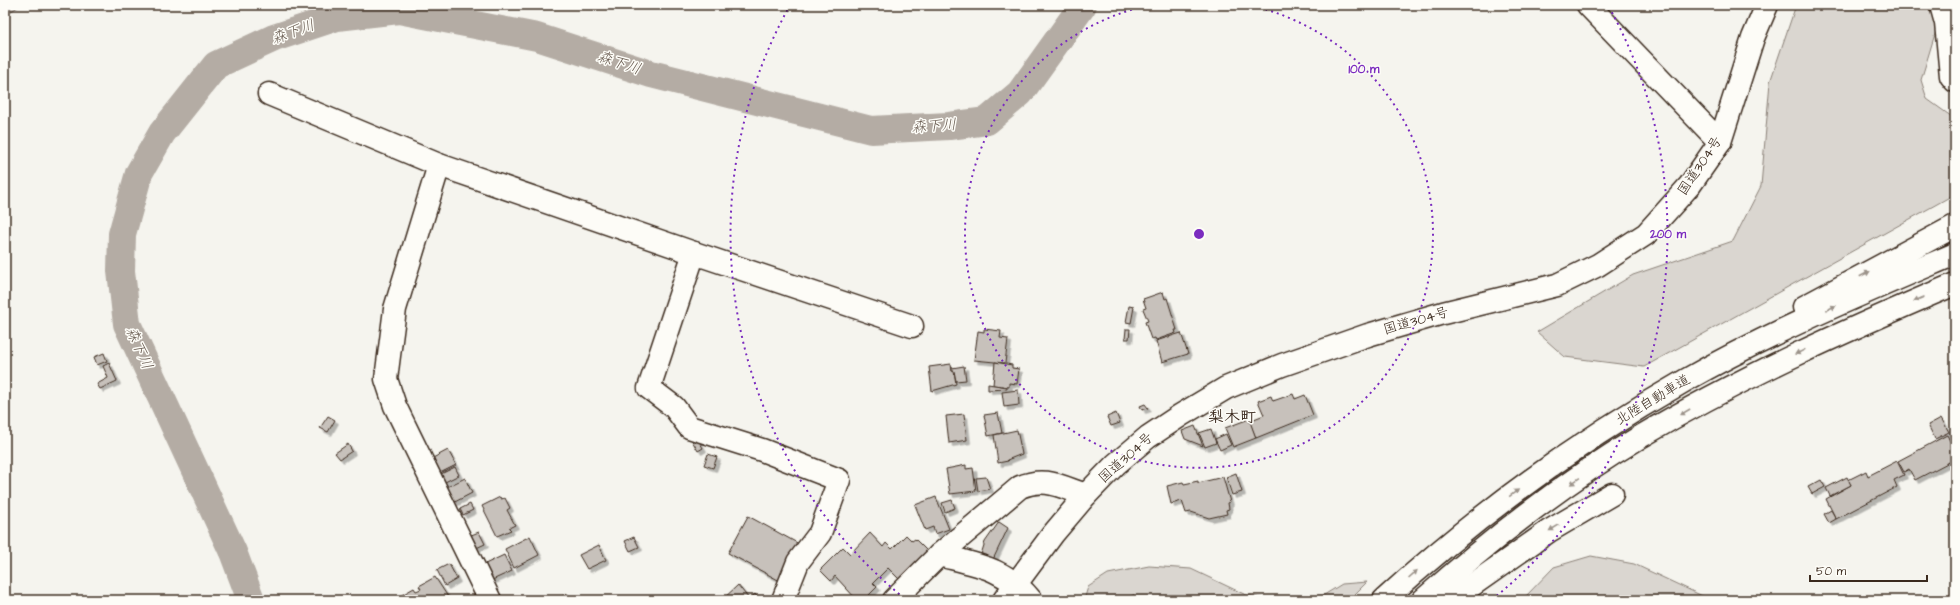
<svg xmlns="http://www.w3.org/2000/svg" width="1960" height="605" font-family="'Architects Daughter','Klee One',sans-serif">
	<defs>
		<filter id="shadow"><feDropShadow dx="3.5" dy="3.5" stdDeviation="0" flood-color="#0004"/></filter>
	</defs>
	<rect width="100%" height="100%" fill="#f5f4ee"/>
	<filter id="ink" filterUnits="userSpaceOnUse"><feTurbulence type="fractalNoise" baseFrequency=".025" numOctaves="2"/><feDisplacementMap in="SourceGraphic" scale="8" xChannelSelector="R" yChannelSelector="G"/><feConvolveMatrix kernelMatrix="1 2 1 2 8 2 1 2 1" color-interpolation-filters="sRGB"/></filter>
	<g filter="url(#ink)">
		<g fill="#dad6d0" stroke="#8a8077">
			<path d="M5,5H21L5,15Z"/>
			<path d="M1796,5H1930L1938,24L1921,80L1927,99L1955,119V194L1644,367L1565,357L1537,332L1633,275L1733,241L1761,186L1770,82Z"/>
			<path d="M1591,556L1634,564L1711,600H1527L1526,596L1554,567Z"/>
			<path d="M1149,566L1191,569L1246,595L1271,600H1084L1088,587L1108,574Z"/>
			<path d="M1367,582L1349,600H1301L1324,595L1342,584Z"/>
		</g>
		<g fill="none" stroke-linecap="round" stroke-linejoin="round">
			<path stroke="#b4aca4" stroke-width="28" d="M251,600L233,552L127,324L121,271L122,234L139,173L162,133L216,65L274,38L337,17L399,10L537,37L651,74L871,130L949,126L987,121L1020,93L1083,5"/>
		</g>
		<g fill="#c7c1bb" stroke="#3b2a1e" filter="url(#shadow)">
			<path d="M1163,292L1165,299L1167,298L1177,330H1175L1176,333L1156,340L1155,338L1151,339L1145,322L1148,321L1143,309L1146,308L1143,299Z"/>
			<path d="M1129,306L1134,307L1131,323L1126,322Z"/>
			<path d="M984,329L1001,331L1000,338L1008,339L1005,363L974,360L978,331L984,332Z"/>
			<path d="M1126,329H1130L1129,339H1125Z"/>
			<path d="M1181,333L1188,354L1162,362L1156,341Z"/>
			<path d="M104,353L107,361L97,365L94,357Z"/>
			<path d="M995,362L1012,365V368L1019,369L1017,384L1009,383V387L993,385Z"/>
			<path d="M109,363L117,381L100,389L97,384L108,378L103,366Z"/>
			<path d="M951,364L952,371H954L956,384L932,391L929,367Z"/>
			<path d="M964,366L966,380L956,381L954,371H952V368Z"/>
			<path d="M988,384L1007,387V389L988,390Z"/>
			<path d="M1018,390L1019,405L1004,407L1002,392Z"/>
			<path d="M1293,394L1295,399L1305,395L1313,415L1256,438L1249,421L1264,415L1258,401L1271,396L1273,401Z"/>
			<path d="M1145,404L1148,408L1142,410L1140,406Z"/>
			<path d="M998,413L1002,433L988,436L984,415Z"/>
			<path d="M1116,413L1120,423L1111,426L1107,417Z"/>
			<path d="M964,414L967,440L949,443L946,416Z"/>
			<path d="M328,416L335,420L328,432L320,428Z"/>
			<path d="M1941,418L1949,432L1935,439L1928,425Z"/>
			<path d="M1249,419L1256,438L1233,447L1225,428Z"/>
			<path d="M1195,426L1203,446L1185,439L1182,431Z"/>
			<path d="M1211,429L1216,443L1205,447L1199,433Z"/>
			<path d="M1017,430L1022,454L1007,460L1008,461L998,463L994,435Z"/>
			<path d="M1226,434L1231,445L1220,450L1215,439Z"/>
			<path d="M1947,435L1955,451V459L1915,480L1909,469L1904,472L1898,461Z"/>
			<path d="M696,436L703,448L698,451L691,439Z"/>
			<path d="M348,444L352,451L340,459L335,453Z"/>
			<path d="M448,450L456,465L438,474L431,459Z"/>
			<path d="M708,454L717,457L713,468L704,465Z"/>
			<path d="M1897,461L1904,475L1894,480L1897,487L1836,519L1826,499L1851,485L1848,480L1866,471L1868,476Z"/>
			<path d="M966,465V469L973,468L976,491L950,494L946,469Z"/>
			<path d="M455,467L459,475L441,484L437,476Z"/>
			<path d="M1236,473L1242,492L1232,495L1226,477Z"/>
			<path d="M986,477L990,489L978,491L976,478Z"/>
			<path d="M1223,477L1230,502L1228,503L1229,509L1226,510L1227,514L1209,518L1191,512L1186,513L1182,501L1171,504L1167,486L1183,482L1184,484L1198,481V483Z"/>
			<path d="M1847,477L1851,485L1830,496L1826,488Z"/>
			<path d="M465,478L472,493L449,505L441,490Z"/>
			<path d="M1821,480L1825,487L1812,494L1808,487Z"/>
			<path d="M500,497L501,499L505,498L510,508L507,510L515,525L509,528L511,530L497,536L482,506Z"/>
			<path d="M936,497L949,529L935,534L933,527L925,530L915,505Z"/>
			<path d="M952,500L955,508L945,512L942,503Z"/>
			<path d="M470,504L473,510L463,515L460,509Z"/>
			<path d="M1831,510L1836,519L1829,523L1824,514Z"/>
			<path d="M748,516L801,545L780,581L728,553Z"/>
			<path d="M999,522L1008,528L988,570L977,567L985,542Z"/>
			<path d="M479,532L485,544L472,550L466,537Z"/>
			<path d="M870,533L883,547L886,543L892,549L906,535L912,541L915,539L927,551L899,579L888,568L873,583L877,587L864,600H857L835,576L831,581L820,570L843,547L850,554Z"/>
			<path d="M530,536L539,555L514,568L505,549Z"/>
			<path d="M634,537L639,547L630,551L625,541Z"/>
			<path d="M599,545L606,560L587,569L579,555Z"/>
			<path d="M504,555L512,571L488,582L481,566Z"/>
			<path d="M449,564L457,579L445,586L437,570Z"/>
			<path d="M435,577L450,600H402L400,596L414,588L416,591L421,589L419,586Z"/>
			<path d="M738,585L749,599L755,594L760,600H722Z"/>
			<path d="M566,593L574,600H559Z"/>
			<path d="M566,593L574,600H559Z"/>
			<path d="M1134,595L1136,600H1127L1126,598Z"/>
		</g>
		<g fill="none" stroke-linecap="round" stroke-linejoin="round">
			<defs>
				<g id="minor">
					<path d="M1588,5L1720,142"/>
					<path d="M1941,5L1946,23L1951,76L1955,81"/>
					<path d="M269,94L439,165L694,253L912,326"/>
					<path d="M439,165L395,309L386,379L395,406L490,600"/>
					<path d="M694,253L649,388L674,407L689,427L762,450L839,480L820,533L798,562L783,600"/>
					<path d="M939,555C978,565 1005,568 1031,600"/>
					<path d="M894,600L939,555L1020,487C1045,476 1061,487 1086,495"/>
				</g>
				<g id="highway">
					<path d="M1804,307L1955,226"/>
					<path d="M1004,600L1053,534L1086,495L1116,464L1148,437L1181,415L1226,388L1282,365L1368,335L1443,313L1557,285L1598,265L1646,234L1690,185L1720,142L1753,38L1767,5"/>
					<path d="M1384,600C1476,516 1577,442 1686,380C1772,331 1864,293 1955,254"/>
					<path d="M1423,600C1488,542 1565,482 1640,437C1741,377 1847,330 1955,284"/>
					<path d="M1451,600L1549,531L1612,494"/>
				</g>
			</defs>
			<use href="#minor" stroke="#3b2a1e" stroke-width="25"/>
			<use href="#highway" stroke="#3b2a1e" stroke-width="25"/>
			<use href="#minor" stroke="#fdfcf7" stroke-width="22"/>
			<use href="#highway" stroke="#fdfcf7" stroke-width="22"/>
		</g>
		<defs><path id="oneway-solid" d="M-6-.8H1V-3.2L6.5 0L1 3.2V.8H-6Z"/></defs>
		<g fill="#9c938a">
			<use href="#oneway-solid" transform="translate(1865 274) rotate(-28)"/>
			<use href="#oneway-solid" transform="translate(1919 299) rotate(157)"/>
			<use href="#oneway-solid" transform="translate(1831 308) rotate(-24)"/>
			<use href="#oneway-solid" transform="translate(1800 352) rotate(154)"/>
			<use href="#oneway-solid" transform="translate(1685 412) rotate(150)"/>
			<use href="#oneway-solid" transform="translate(1575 481) rotate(145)"/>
			<use href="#oneway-solid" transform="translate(1514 493) rotate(-36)"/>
			<use href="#oneway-solid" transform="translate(1554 528) rotate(149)"/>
			<use href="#oneway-solid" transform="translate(1413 574) rotate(-42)"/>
		</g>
	</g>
	<g fill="none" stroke="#7b2cbf" stroke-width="2" stroke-dasharray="2 4">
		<path d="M1248 5A234 234 0 1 1 1150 5"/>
		<path d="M904 598A469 469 0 0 1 789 7M1609 7A469 469 0 0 1 1494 598"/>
	</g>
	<g text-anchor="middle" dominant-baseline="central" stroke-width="3" stroke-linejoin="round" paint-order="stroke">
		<g font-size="14" fill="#3b2a1e" stroke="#fdfcf7">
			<text transform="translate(1700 166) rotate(-56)">国道304号</text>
			<text transform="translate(1416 321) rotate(-16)">国道304号</text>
			<text transform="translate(1653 400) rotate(-31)">北陸自動車道</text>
			<text transform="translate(1126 458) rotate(-42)">国道304号</text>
		</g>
		<g font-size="15" font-style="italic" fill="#65584d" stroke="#fdfcf7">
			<text transform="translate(293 32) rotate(-20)">森下川</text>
			<text transform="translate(619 63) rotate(18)">森下川</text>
			<text transform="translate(934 126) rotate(-4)">森下川</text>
			<text transform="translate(139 348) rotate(66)">森下川</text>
		</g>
		<g font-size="16" font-weight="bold" fill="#3b2a1e" stroke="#fdfcf7">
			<text x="1232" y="417">梨木町</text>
		</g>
	</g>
	<circle cx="1199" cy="234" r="6" fill="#7b2cbf" stroke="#fdfcf7" stroke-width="2"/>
	<g font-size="12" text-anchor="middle" font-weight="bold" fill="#7b2cbf" stroke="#fdfcf7" stroke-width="3" stroke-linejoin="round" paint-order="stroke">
		<text x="1364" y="73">100 m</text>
		<text x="1668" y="238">200 m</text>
	</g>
	<rect width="1960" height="605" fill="none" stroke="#fdfcf7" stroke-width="20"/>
	<rect x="10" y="10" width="1940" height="585" fill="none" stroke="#3b2a1e" stroke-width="1.5" filter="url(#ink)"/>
	<path d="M1810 575v6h117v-6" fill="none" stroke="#3b2a1e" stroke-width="2"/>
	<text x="1816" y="575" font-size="12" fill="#3b2a1e" stroke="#fdfcf7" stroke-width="3" paint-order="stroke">50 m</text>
</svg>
